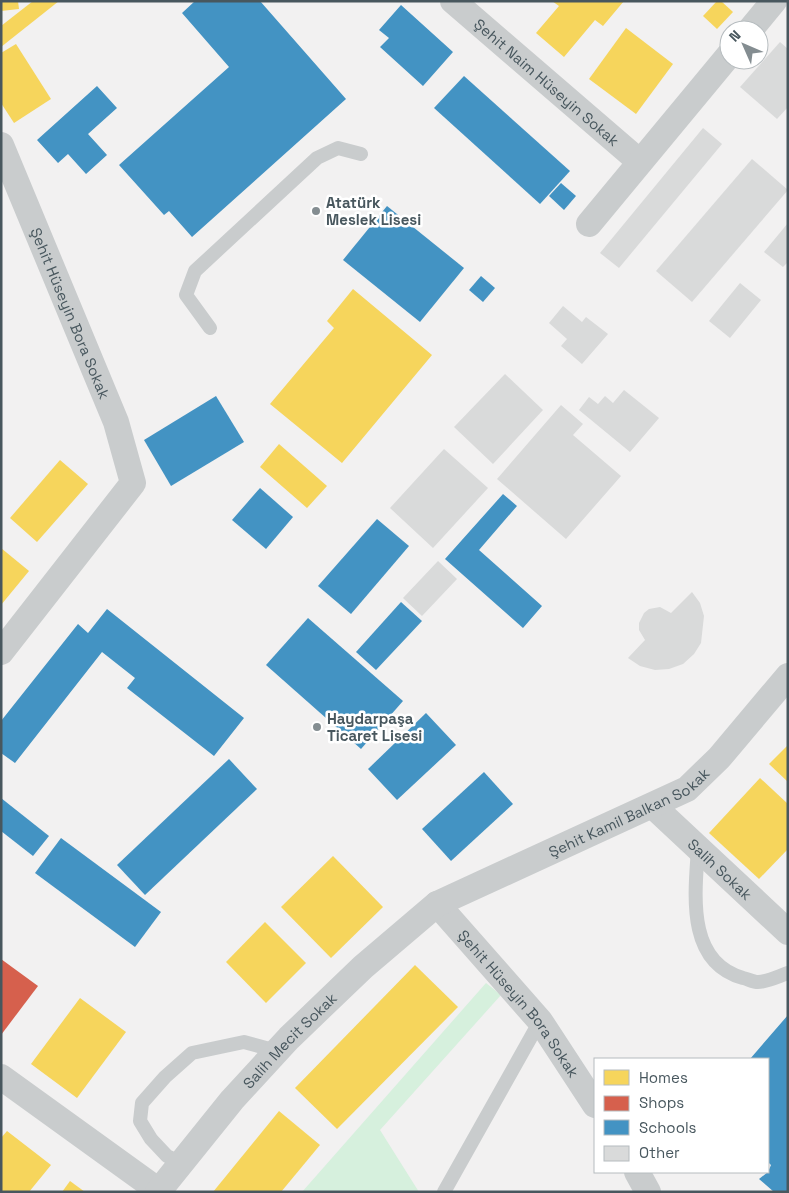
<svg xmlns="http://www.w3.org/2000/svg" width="789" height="1193" font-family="'Space Grotesk',sans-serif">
	<rect width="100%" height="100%" fill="#f2f1f1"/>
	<path fill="#d6f0dd" d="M486,983L501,995L380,1130L419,1192H302Z"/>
	<g fill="#f6d55c">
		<path d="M1,1H18L19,9L1,11Z"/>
		<path d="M33,1H59L1,47V26Z"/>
		<path d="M552,1H624L603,26L595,20L564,57L536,33L559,6Z"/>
		<path d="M717,1H721L733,12L717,29L703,16Z"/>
		<path d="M626,28L673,64L636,114L589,79Z"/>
		<path d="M16,44L51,99L14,123L1,103V53Z"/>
		<path d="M353,289L432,355L342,463L270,404L334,328L327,321Z"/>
		<path d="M279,444L327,486L307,508L260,467Z"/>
		<path d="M60,460L88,484L37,542L10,518Z"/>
		<path d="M1,548L29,571L1,605Z"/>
		<path d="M788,745V782L769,764Z"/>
		<path d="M760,778L788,804V849L759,879L709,833Z"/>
		<path d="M333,856L383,907L331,958L281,907Z"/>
		<path d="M265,922L306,963L266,1003L226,962Z"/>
		<path d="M415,965L458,1007L337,1129L295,1088Z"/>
		<path d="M80,998L126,1032L77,1098L31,1064Z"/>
		<path d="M279,1111L320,1145L281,1192H213Z"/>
		<path d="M7,1131L51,1165L29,1192H1V1138Z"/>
		<path d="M70,1181L85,1192H62Z"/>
	</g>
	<path fill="#d6604d" d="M1,959L38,986L1,1035Z"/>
	<g fill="#4393c3">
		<path d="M195,1H260L346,99L192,237L169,211L164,215L119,165L229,67L182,13Z"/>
		<path d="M401,5L453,52L423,86L380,47L389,38L379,30Z"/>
		<path d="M464,76L570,171L540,204L434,108Z"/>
		<path d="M97,86L117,108L88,134L107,155L86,174L68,154L58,163L37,140Z"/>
		<path d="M561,183L576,196L564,210L549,196Z"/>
		<path d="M387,206L464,268L420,322L343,260Z"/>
		<path d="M481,276L495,288L483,302L469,290Z"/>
		<path d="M216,396L244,442L171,486L144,440Z"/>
		<path d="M260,488L293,517L266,549L232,520Z"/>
		<path d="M503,494L517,506L479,550L542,606L523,628L445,559Z"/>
		<path d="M377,519L409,546L351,614L318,586Z"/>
		<path d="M401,602L422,621L376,670L356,652Z"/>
		<path d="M107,609L244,718L214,756L127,688L135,678L102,652L15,763L1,753V721L78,624L88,633Z"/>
		<path d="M308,618L403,701L361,749L266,665Z"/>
		<path d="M426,713L456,745L397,800L368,769Z"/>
		<path d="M229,759L257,789L145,895L117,865Z"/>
		<path d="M484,772L513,804L451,861L422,829Z"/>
		<path d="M1,798L49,836L33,856L1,831Z"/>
		<path d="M61,838L161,912L135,947L35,873Z"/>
		<path d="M788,1015V1192H774L759,1179L768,1172L771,1165L768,1162V1059H750Z"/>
	</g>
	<g fill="#d9dada">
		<path d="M780,42L788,49V107L777,119L740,87Z"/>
		<path d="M703,128L722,144L619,268L600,253Z"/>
		<path d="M752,159L788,190L692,302L656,271Z"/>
		<path d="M788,223V262L783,267L764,252Z"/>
		<path d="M740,283L761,300L730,338L709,321Z"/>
		<path d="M563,306L582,322L586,317L608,334L582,364L561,346L567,339L549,323Z"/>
		<path d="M505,374L543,410L493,464L454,427Z"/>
		<path d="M624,390L659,418L630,452L579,410L589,397L598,404L605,396L613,403Z"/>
		<path d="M561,405L583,424L573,435L621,476L566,539L497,479Z"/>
		<path d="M444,449L488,488L433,548L390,508Z"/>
		<path d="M438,561L457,579L422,616L403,598Z"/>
		<path d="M692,592L700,603L704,616L701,643L694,654L683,664L669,669L655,670L640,666L628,658L645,640L639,630V623L644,613L649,609L660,607L671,613Z"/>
	</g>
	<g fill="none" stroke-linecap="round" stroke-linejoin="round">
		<g stroke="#c9cccd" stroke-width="14">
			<path d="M210,328L186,295L195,271L317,158L338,148L361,154"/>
			<path d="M698,848C695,894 686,962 743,978C748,979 753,982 758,982C767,982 779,976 788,973"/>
			<path d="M181,1163L167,1156L151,1139L140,1121L142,1103L165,1077L192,1053L244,1042L277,1051"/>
			<path d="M444,1192L540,1021"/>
		</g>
		<g stroke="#c9cccd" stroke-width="26">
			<path id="s1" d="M453,1L640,162"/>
			<path d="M750,30L774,1"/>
			<path id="s2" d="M1,145L116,422L133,483L1,652"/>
			<path d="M589,224L729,55"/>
			<path id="s3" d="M653,806L788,932"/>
			<path id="s4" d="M437,904L540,1021L595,1105"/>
			<path d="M1,1077L159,1191"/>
			<path d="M637,1172L648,1192"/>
			<path id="s5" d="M158,1192L232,1100L289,1038L363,967L437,904L687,789L719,758L788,676"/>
		</g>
	</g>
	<g fill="#848d91" stroke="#fff" stroke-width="2">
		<circle cx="316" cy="211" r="5"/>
		<circle cx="317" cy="727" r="5"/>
	</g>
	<g text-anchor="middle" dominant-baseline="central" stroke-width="5" stroke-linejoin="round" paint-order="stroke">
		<g font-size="15" fill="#48575e" stroke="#fff">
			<text stroke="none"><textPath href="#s1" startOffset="124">Şehit Naim Hüseyin Sokak</textPath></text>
			<text stroke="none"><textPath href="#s2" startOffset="182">Şehit Hüseyin Bora Sokak</textPath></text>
			<text stroke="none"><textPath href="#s5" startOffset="615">Şehit Kamil Balkan Sokak</textPath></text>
			<text stroke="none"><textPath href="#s3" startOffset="92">Salih Sokak</textPath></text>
			<text stroke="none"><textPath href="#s4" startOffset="129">Şehit Hüseyin Bora Sokak</textPath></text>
			<text stroke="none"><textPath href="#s5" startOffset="201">Salih Mecit Sokak</textPath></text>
		</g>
		<g font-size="15" font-weight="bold" fill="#48575e" stroke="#fff" text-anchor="start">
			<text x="326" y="202">Atatürk<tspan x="326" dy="17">Meslek Lisesi</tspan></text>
			<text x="327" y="718">Haydarpaşa<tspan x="327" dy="17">Ticaret Lisesi</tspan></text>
		</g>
	</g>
	<rect width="789" height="1193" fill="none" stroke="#48575e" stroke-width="5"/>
	<rect x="594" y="1058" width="175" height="115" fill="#ffffff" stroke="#b6bcbf"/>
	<rect x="604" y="1070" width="25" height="15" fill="#f6d55c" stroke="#b6bcbf"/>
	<text x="639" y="1083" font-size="15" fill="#48575e">Homes</text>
	<rect x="604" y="1096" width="25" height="15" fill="#d6604d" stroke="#b6bcbf"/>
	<text x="639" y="1108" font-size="15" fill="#48575e">Shops</text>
	<rect x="604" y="1120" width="25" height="15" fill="#4393c3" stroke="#b6bcbf"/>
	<text x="639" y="1133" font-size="15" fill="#48575e">Schools</text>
	<rect x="604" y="1146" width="25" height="15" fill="#d9dada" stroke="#b6bcbf"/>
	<text x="639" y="1158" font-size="15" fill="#48575e">Other</text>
	<g transform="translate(744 45) rotate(315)"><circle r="24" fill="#ffffff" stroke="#b6bcbf"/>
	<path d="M0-4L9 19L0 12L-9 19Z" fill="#848d91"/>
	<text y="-8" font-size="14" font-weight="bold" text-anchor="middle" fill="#48575e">N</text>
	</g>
</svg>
